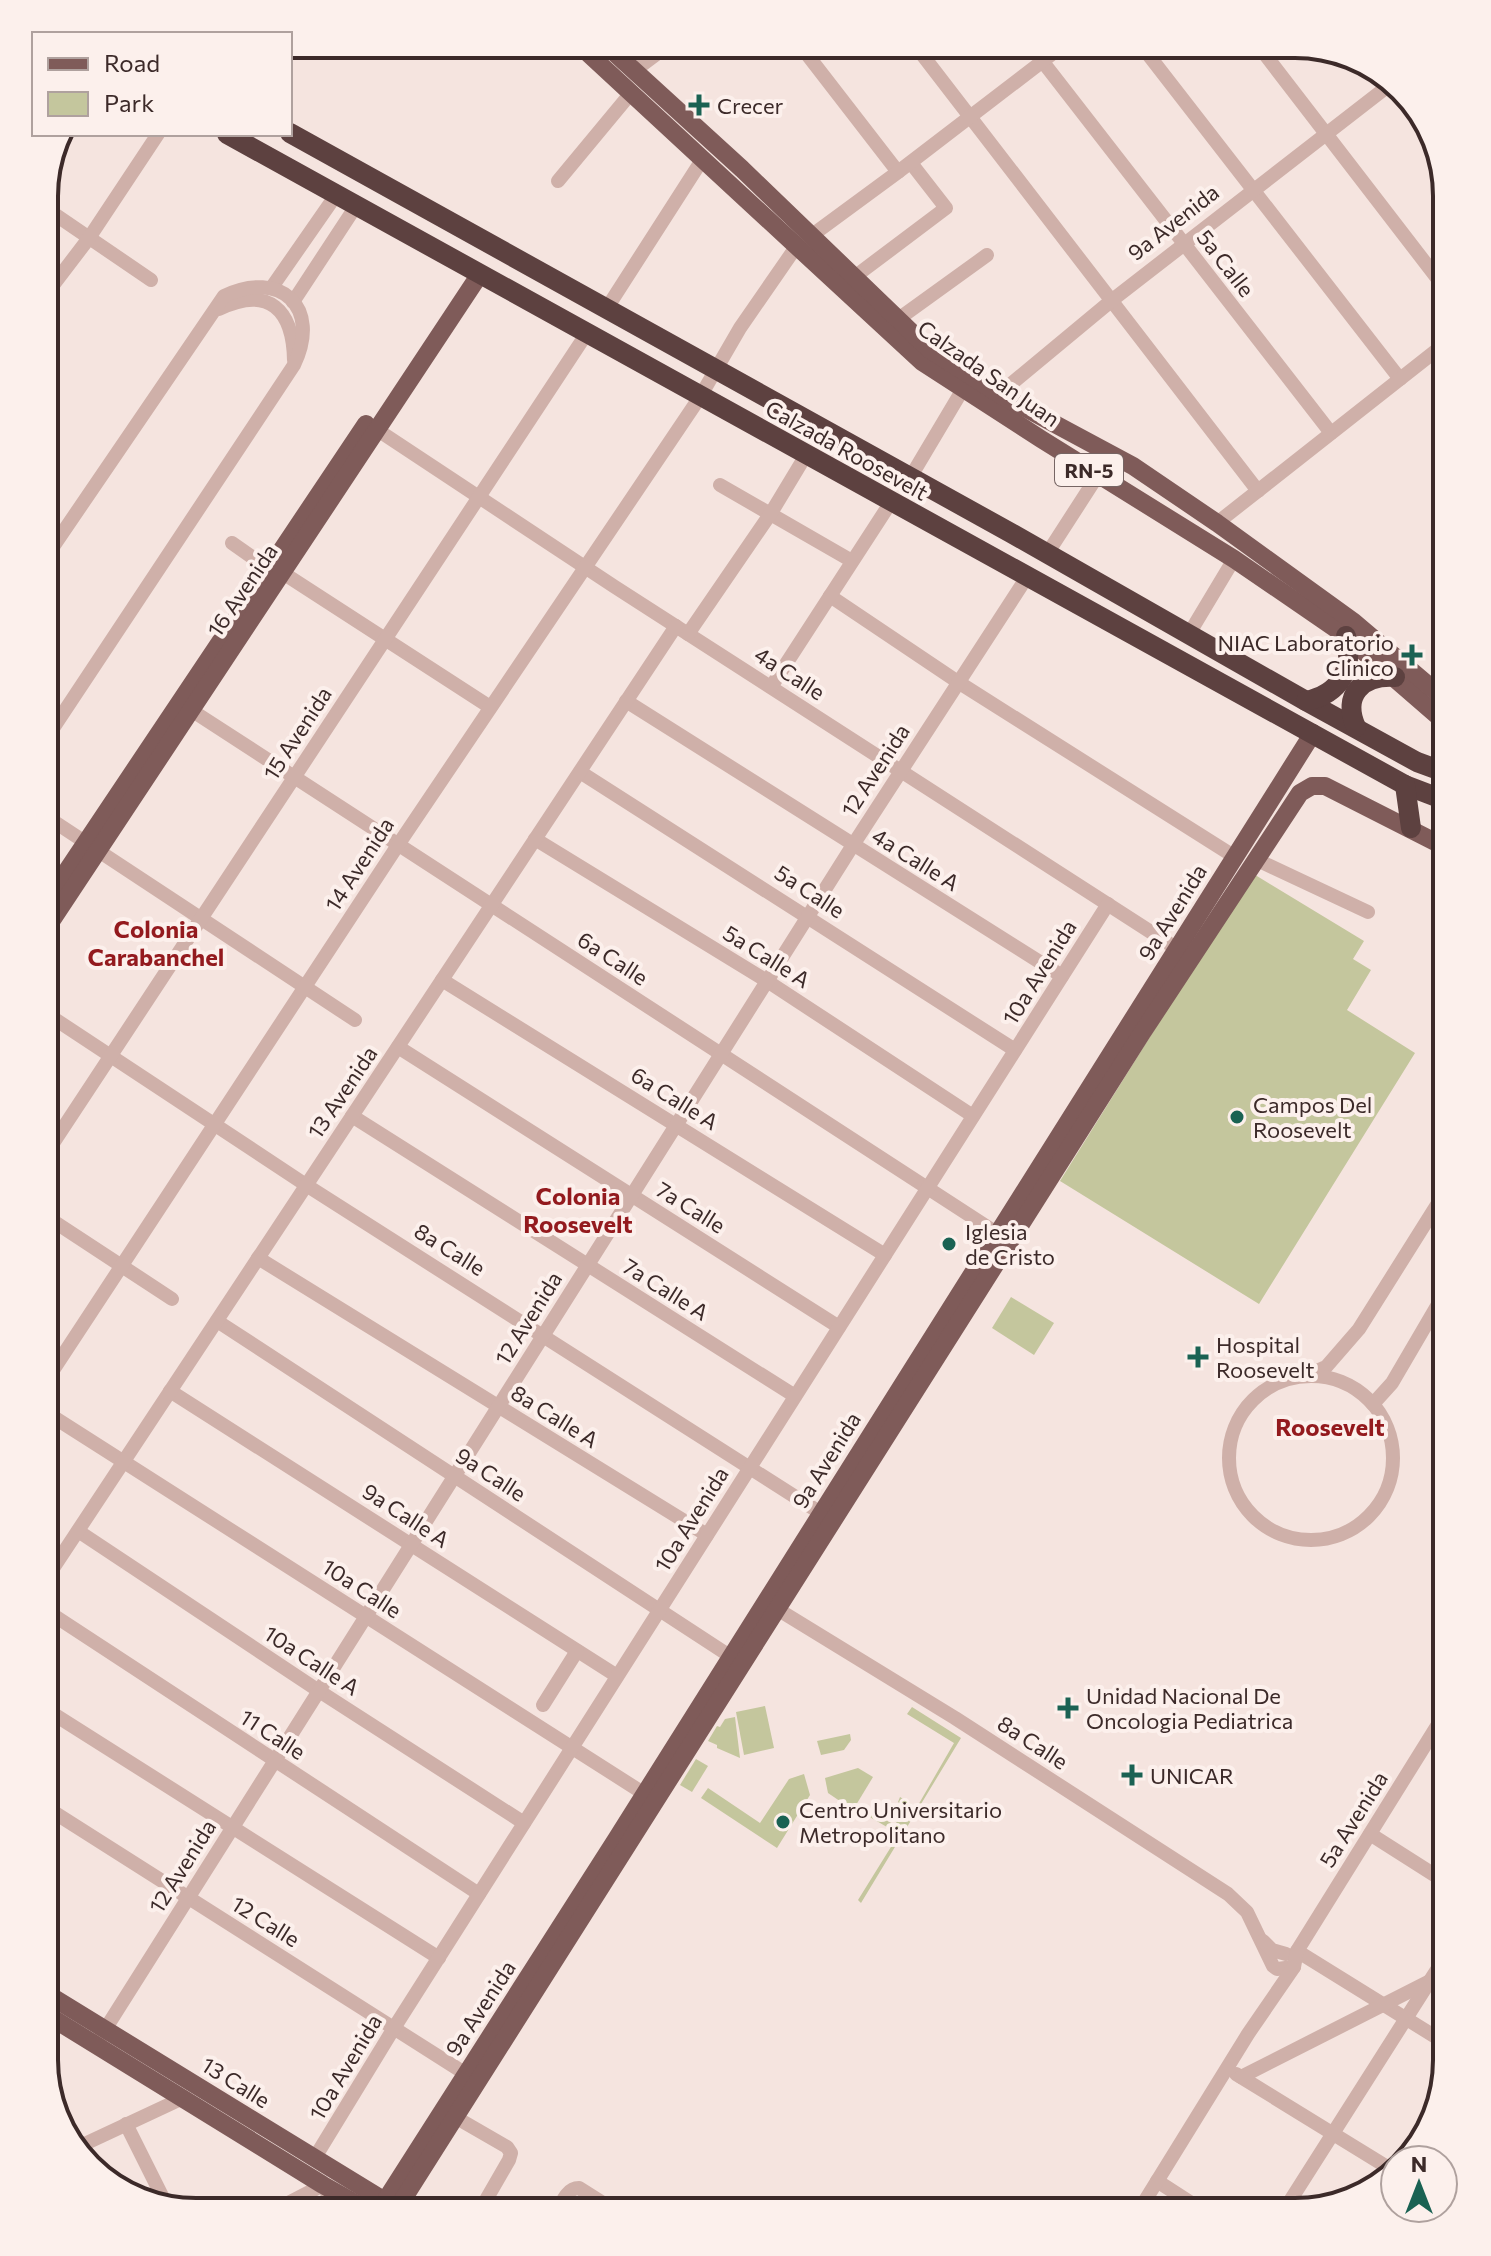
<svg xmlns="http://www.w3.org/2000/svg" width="1491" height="2256" font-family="Commissioner,sans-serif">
	<rect width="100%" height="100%" fill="#f5e4df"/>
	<g fill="#c4c69d">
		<path d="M1252,873L1364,941L1353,959L1371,970L1347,1010L1415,1053L1259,1304L1060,1181Z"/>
		<path d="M1011,1297L1054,1323L1034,1355L992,1328Z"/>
		<path d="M765,1706L774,1748L744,1755L736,1712Z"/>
		<path d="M912,1707L961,1738L861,1903L858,1900L899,1834L868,1816L871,1812L895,1825L905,1807L898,1802L900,1797L917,1807L954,1743L907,1714Z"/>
		<path d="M735,1717L740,1758L717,1748V1745L708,1741L717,1726L720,1727L725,1719Z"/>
		<path d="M850,1734L851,1740L844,1750L821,1755L817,1741Z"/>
		<path d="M696,1759L708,1766L692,1792L680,1785Z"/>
		<path d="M858,1768L873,1777L853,1810L828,1793L825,1778Z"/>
		<path d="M804,1774L810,1795L777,1848L701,1798L708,1788L760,1823L789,1779Z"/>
	</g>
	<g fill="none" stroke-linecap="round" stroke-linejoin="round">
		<g stroke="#cfb0a9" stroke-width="14">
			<path d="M799,44L898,172"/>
			<path d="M914,44L1258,491"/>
			<path d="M1029,44L1331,433"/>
			<path d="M1140,44L1400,379"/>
			<path d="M1257,44L1447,291"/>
			<path d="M313,49L316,44"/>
			<path d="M634,71L670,44"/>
			<path d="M1418,110L1428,123"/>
			<path d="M558,181L631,93"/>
			<path d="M44,207L151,280"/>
			<path d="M853,278L946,208L911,163"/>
			<path d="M272,287L336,195"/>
			<path d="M44,297L89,238L158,134"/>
			<path d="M293,302L356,206"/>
			<path d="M607,308L702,160"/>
			<path d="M219,309C269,285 293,310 294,360"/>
			<path d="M897,320L987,255"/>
			<path d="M996,400L999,394L1111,301L1392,83"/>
			<path d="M370,425L615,587L1185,954"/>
			<path d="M910,478L963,389"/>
			<path d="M720,485L852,561"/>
			<path d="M1217,523L1447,342"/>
			<path d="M232,543L269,569"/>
			<path d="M1047,554L1098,475"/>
			<path d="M283,573L490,707"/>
			<path d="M830,596L958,682L1235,857"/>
			<path d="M688,634L771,513L806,455"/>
			<path d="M1189,634L1234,559"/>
			<path d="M771,687L891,502"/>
			<path d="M626,701L1062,976"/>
			<path d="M191,710L1006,1239"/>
			<path d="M44,742L294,365C322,307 280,269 224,296L44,560"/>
			<path d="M580,772L1015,1050"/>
			<path d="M44,815L355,1020"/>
			<path d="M535,839L767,981L973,1116"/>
			<path d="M1255,859L1368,912"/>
			<path d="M442,980L885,1255"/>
			<path d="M44,1012L306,1185L830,1519"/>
			<path d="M398,1047L839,1327"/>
			<path d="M352,1116L795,1396"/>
			<path d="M44,1157L587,333"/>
			<path d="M44,1215L172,1299"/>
			<path d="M258,1258L707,1535"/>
			<path d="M217,1321L739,1662"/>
			<path d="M1308,1375L1326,1367L1359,1329L1447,1189"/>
			<circle cx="1311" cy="1458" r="82"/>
			<path d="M44,1384L398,845L700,397L740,328L796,247L898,172L1065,44"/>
			<path d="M170,1391L617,1676"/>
			<path d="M1373,1404L1392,1383L1447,1289"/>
			<path d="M44,1411L651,1798"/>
			<path d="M78,1531L319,1691L524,1823"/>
			<path d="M44,1582L676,626"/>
			<path d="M769,1604L955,1718L1228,1894L1247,1912L1273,1966L1277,1969L1294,1967"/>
			<path d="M44,1609L479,1894"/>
			<path d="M543,1705L577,1651"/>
			<path d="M44,1708L439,1958"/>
			<path d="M44,1806L466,2074"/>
			<path d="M1370,1834L1447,1883"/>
			<path d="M1263,1941L1272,1950L1286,1954"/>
			<path d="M1297,1951L1447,2044"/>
			<path d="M101,2036L853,845L1027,577"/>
			<path d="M1236,2074L1392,2170"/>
			<path d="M1241,2077L1430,1981"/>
			<path d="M455,2117L507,2147L511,2153L509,2160L479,2212"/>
			<path d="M126,2124L167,2206"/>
			<path d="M76,2148L183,2098"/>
			<path d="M314,2159L394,2028L1108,904"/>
			<path d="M1157,2181L1205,2212"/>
			<path d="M271,2212L323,2185L337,2212"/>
			<path d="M557,2212C562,2202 567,2188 579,2188L617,2212"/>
			<path d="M1138,2212L1248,2034L1294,1967L1297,1951L1447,1710"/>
			<path d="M1283,2212L1447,1954"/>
		</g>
		<g stroke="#7f5b59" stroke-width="18">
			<path d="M578,44L922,362L1041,439L1234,559L1342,633L1447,724"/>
			<path d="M605,44L742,169L930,350L999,394L1133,466L1217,523L1354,622L1447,701"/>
			<path d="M44,905L366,424"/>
			<path d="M44,932L480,274"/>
			<path d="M44,1992L393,2206"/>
			<path d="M44,2013L323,2185L371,2212"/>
			<path d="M378,2212L617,1838L1313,733"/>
			<path d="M395,2212L1142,1033L1300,793L1312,786H1325L1447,848"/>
		</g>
		<g stroke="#5d4140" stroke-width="20">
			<path d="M290,133L1011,533L1306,701L1417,762L1447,773"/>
			<path d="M227,134L1405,785L1447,801"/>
			<path d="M1306,701C1340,694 1354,669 1346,636"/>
			<path d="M1356,727C1342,695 1362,675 1395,677"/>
			<path d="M1405,785L1411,828"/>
		</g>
	</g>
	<g fill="#1a6253" stroke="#fcf0ec" stroke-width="3">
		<path d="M695 93h8v8h8v8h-8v8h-8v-8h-8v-8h8z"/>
		<path d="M1408 643h8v8h8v8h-8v8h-8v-8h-8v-8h8z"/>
		<circle cx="1237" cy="1117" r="8"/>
		<circle cx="949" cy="1244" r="8"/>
		<path d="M1194 1345h8v8h8v8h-8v8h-8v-8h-8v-8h8z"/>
		<path d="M1064 1696h8v8h8v8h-8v8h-8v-8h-8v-8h8z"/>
		<path d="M1128 1763h8v8h8v8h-8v8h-8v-8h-8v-8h8z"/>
		<circle cx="783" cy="1822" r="8"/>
	</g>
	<g text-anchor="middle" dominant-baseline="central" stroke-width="8" stroke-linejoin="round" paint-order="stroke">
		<rect fill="#fcf0ec" stroke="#766564" stroke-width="2" x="1055" y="454" width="68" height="32" rx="6"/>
		<g font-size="20" font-weight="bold" fill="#3c2a29">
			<text x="1089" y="470">RN-5</text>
		</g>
		<g font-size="22" fill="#3c2a29" stroke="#fcf0ec" text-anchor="start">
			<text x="717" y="105">Crecer</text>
			<text x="1394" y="642" text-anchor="end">NIAC Laboratorio<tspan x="1394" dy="25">Clinico</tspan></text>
			<text x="1253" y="1104">Campos Del<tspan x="1253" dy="25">Roosevelt</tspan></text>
			<text x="965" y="1231">Iglesia<tspan x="965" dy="25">de Cristo</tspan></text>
			<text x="1216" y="1344">Hospital<tspan x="1216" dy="25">Roosevelt</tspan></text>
			<text x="1086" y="1695">Unidad Nacional De<tspan x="1086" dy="25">Oncologia Pediatrica</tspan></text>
			<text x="1150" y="1775">UNICAR</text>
			<text x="799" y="1809">Centro Universitario<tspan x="799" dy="25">Metropolitano</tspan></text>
		</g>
		<g font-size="22" fill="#3c2a29" stroke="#fcf0ec">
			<text transform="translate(1173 222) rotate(-38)">9a Avenida</text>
			<text transform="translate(1226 263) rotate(52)">5a Calle</text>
			<text transform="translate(989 373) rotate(35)">Calzada San Juan</text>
			<text transform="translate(847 450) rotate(29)">Calzada Roosevelt</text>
			<text transform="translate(242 590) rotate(-56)">16 Avenida</text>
			<text transform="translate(790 673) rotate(33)">4a Calle</text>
			<text transform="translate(297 733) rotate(-57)">15 Avenida</text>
			<text transform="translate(875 770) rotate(-57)">12 Avenida</text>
			<text transform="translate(916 859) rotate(32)">4a Calle A</text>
			<text transform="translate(359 864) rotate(-57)">14 Avenida</text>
			<text transform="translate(810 891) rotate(33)">5a Calle</text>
			<text transform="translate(1172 912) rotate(-58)">9a Avenida</text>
			<text transform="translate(767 956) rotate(32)">5a Calle A</text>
			<text transform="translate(613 958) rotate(33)">6a Calle</text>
			<text transform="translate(1039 972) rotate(-58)">10a Avenida</text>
			<text transform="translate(342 1092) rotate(-56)">13 Avenida</text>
			<text transform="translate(675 1098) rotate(32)">6a Calle A</text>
			<text transform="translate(691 1207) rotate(32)">7a Calle</text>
			<text transform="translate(450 1249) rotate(32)">8a Calle</text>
			<text transform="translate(666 1289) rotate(32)">7a Calle A</text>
			<text transform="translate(528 1318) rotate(-58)">12 Avenida</text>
			<text transform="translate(555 1416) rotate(32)">8a Calle A</text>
			<text transform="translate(826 1460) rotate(-58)">9a Avenida</text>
			<text transform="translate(491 1474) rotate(33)">9a Calle</text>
			<text transform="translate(406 1515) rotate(33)">9a Calle A</text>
			<text transform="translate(691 1519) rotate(-58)">10a Avenida</text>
			<text transform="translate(362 1588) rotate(33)">10a Calle</text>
			<text transform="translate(312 1660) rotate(33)">10a Calle A</text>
			<text transform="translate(273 1734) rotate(33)">11 Calle</text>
			<text transform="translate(1033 1742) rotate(33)">8a Calle</text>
			<text transform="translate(1353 1819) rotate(-58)">5a Avenida</text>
			<text transform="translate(182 1866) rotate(-58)">12 Avenida</text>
			<text transform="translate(266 1921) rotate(32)">12 Calle</text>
			<text transform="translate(480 2008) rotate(-57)">9a Avenida</text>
			<text transform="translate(345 2067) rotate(-59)">10a Avenida</text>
			<text transform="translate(236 2082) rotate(32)">13 Calle</text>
		</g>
		<g font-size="24" font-weight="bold" fill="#931a1e" stroke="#fcf0ec">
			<text x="156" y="928">Colonia<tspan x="156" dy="28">Carabanchel</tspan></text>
			<text x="578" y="1195">Colonia<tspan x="578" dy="28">Roosevelt</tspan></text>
			<text x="1330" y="1426">Roosevelt</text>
		</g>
	</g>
	<path d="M0 0H1491V2256H0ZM196 58H1295A138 138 0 0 1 1433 196V2060A138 138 0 0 1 1295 2198H196A138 138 0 0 1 58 2060V196A138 138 0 0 1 196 58Z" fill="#fcf0ec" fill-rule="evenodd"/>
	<path fill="none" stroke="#3c2a29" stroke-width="4" d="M196 58H1295A138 138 0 0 1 1433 196V2060A138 138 0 0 1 1295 2198H196A138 138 0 0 1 58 2060V196A138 138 0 0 1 196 58Z"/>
	<rect x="32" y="32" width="260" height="104" fill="#fcf0ec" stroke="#afa19e" stroke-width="2"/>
	<rect x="48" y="58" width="40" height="12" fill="#7f5b59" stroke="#afa19e" stroke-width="2"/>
	<text x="104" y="72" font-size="24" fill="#3c2a29">Road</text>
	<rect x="48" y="92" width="40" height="24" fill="#c4c69d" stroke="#afa19e" stroke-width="2"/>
	<text x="104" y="112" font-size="24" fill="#3c2a29">Park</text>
	<g transform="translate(1419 2184)"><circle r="38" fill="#fcf0ec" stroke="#afa19e" stroke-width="2"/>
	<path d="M0-6L14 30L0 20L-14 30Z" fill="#1a6253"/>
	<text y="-12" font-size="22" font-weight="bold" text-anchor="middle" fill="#3c2a29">N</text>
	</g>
</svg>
